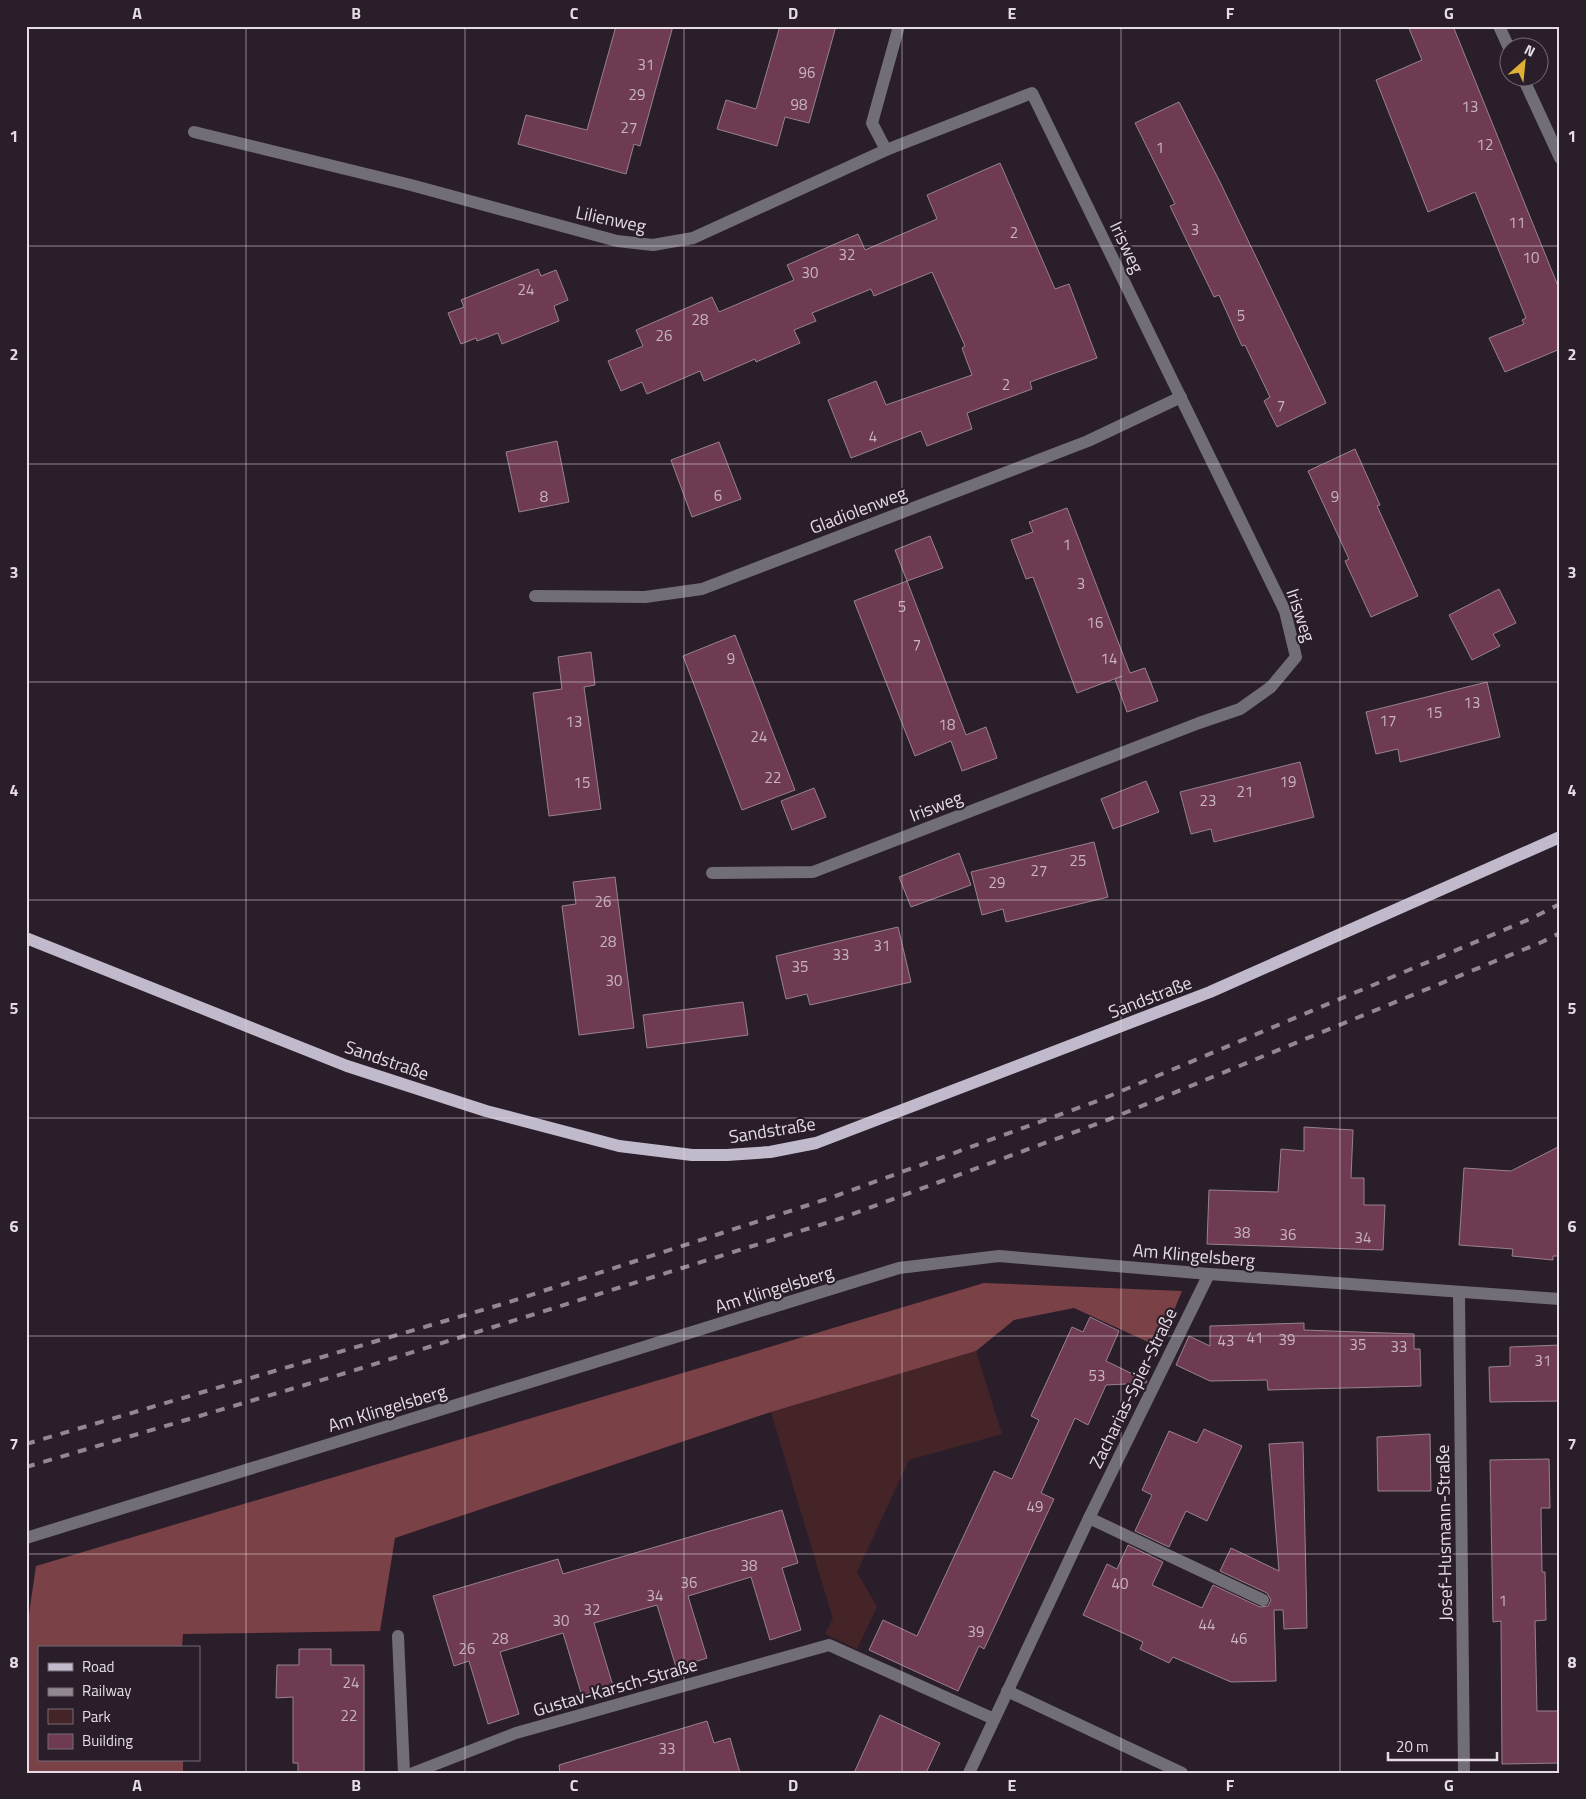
<svg xmlns="http://www.w3.org/2000/svg" width="1586" height="1799" font-family="'Titillium Web',sans-serif">
	<rect width="100%" height="100%" fill="#2b1e2b"/>
	<path fill="#452427" d="M976,1351L1002,1434L909,1460L857,1572L877,1607L857,1649L825,1634L833,1619L771,1412Z"/>
	<path fill="#7a4146" d="M984,1283L1182,1291L1159,1347L1074,1308L1014,1320L976,1351L771,1412L395,1538L380,1631L183,1634L182,1648H39V1760H183V1773H26V1634L36,1566Z"/>
	<g fill="#6e3b53" stroke="#99828c">
		<path d="M616,26H673L640,146L634,144L626,174L518,144L526,115L587,130Z"/>
		<path d="M780,26H836L809,123L785,117L777,146L717,129L726,100L756,109Z"/>
		<path d="M1408,26H1453L1560,291V349L1505,372L1489,338L1524,324L1522,320L1526,318L1475,192L1428,212L1376,80L1422,60Z"/>
		<path d="M1179,102L1220,182L1326,403L1277,427L1264,401L1270,397L1245,345L1242,346L1219,295L1214,297L1170,206L1175,204L1135,123Z"/>
		<path d="M1000,163L1055,289L1069,284L1097,358L1030,382L1032,389L967,413L972,429L927,446L921,431L851,458L828,400L876,381L886,405L972,375L962,348L965,346L932,272L874,296L871,289L812,313L816,321L794,330L800,343L756,362L755,359L704,381L700,371L647,394L642,382L621,391L608,361L643,346L636,330L712,297L719,312L794,280L787,265L858,234L865,250L937,219L927,195Z"/>
		<path d="M538,269L541,276L556,270L568,300L554,306L559,321L502,344L498,333L477,341L476,338L461,344L448,313L464,307L461,300Z"/>
		<path d="M557,441L569,502L519,512L506,452Z"/>
		<path d="M719,442L741,499L692,517L671,460Z"/>
		<path d="M1355,449L1380,505L1377,506L1418,596L1371,617L1345,561L1349,559L1308,471Z"/>
		<path d="M1067,508L1130,673L1145,668L1158,701L1127,712L1115,679L1122,676L1077,693L1033,577L1026,579L1011,540L1033,532L1029,522Z"/>
		<path d="M930,536L943,568L907,581L966,735L986,727L997,758L962,771L951,741L915,756L854,601L907,581L895,550Z"/>
		<path d="M1499,589L1516,623L1493,634L1500,646L1472,660L1449,615Z"/>
		<path d="M735,635L795,790L742,810L683,656Z"/>
		<path d="M591,652L595,685L584,687L601,809L549,816L533,693L562,689L558,657Z"/>
		<path d="M1487,682L1500,737L1400,762L1398,749L1376,754L1366,712Z"/>
		<path d="M1300,762L1314,817L1214,842L1211,829L1191,834L1180,792Z"/>
		<path d="M1146,781L1159,812L1113,829L1101,799Z"/>
		<path d="M814,788L826,817L792,830L781,801Z"/>
		<path d="M1094,842L1108,897L1006,922L1003,909L982,915L971,872Z"/>
		<path d="M959,853L971,885L911,907L899,877Z"/>
		<path d="M615,877L634,1028L579,1035L562,906L576,904L573,882Z"/>
		<path d="M898,927L911,982L810,1005L807,994L786,999L776,956Z"/>
		<path d="M743,1002L748,1035L647,1048L643,1015Z"/>
		<path d="M1304,1127L1353,1130L1351,1178H1364V1205H1385L1383,1250L1207,1244L1209,1190L1278,1192L1281,1149L1304,1151Z"/>
		<path d="M1560,1146V1256H1553V1260L1512,1256L1513,1249L1459,1245L1464,1168L1511,1171Z"/>
		<path d="M1090,1317L1119,1331L1106,1361L1147,1381L1146,1383L1106,1385L1088,1425L1075,1418L1041,1493L1054,1499L984,1649L979,1646L958,1691L869,1650L883,1620L917,1636L994,1471L1012,1479L1039,1420L1031,1416L1072,1327L1083,1332Z"/>
		<path d="M1304,1323V1330L1414,1334V1349H1420L1421,1386L1268,1390L1267,1380L1210,1381L1176,1365L1189,1336L1210,1346V1326Z"/>
		<path d="M1560,1345V1401L1490,1402L1489,1367L1510,1366V1347Z"/>
		<path d="M1204,1429L1242,1446L1207,1521L1186,1511L1169,1547L1135,1531L1152,1495L1142,1490L1169,1431L1197,1443Z"/>
		<path d="M1430,1434L1431,1491H1378L1377,1437Z"/>
		<path d="M1303,1442L1307,1628L1284,1629L1283,1610H1274L1276,1681L1231,1682L1173,1657L1169,1663L1140,1649L1143,1642L1083,1615L1107,1564L1117,1569L1128,1545L1163,1562L1152,1585L1202,1608L1213,1585L1260,1607L1268,1606L1271,1600L1267,1593L1220,1571L1231,1548L1279,1571L1269,1444Z"/>
		<path d="M1549,1459L1550,1508H1541L1542,1572H1545L1546,1620L1535,1621L1537,1711H1560V1763L1502,1764L1501,1621L1493,1622L1490,1460Z"/>
		<path d="M782,1510L798,1563L782,1568L801,1630L770,1640L751,1577L688,1596L707,1658L691,1663L676,1667L657,1605L594,1623L613,1686L582,1696L563,1633L500,1652L519,1714L488,1724L469,1661L454,1666L433,1596L558,1559L563,1574Z"/>
		<path d="M299,1649H331V1665H364V1773H298V1763H293V1697L276,1698L277,1665H299Z"/>
		<path d="M880,1715L940,1743L926,1773H854Z"/>
		<path d="M707,1721L714,1743L730,1738L740,1773H560L559,1765Z"/>
	</g>
	<g fill="none" stroke-linecap="round" stroke-linejoin="round">
		<g stroke="#726e77" stroke-width="12">
			<path d="M1499,26L1509,48"/>
			<path d="M1523,78L1560,158"/>
			<path d="M194,132L411,185L617,241L653,245L693,238L886,150L1032,93L1285,611L1296,657L1271,687L1240,709L1199,723L813,872L712,873"/>
			<path d="M886,150L872,123L899,26"/>
			<path d="M535,596L645,597L702,589L1088,441L1181,397"/>
			<path d="M1459,1293L1464,1773"/>
			<path d="M1089,1518L1263,1600"/>
			<path d="M26,1538L899,1268L999,1256L1209,1274L1560,1299"/>
			<path d="M398,1636L404,1773"/>
			<path d="M1007,1691L1182,1773"/>
			<path d="M413,1773L516,1733L829,1645L994,1719"/>
			<path d="M969,1773L1089,1518L1209,1274"/>
		</g>
		<path stroke="#c1bacc" stroke-width="12" d="M26,938L347,1066L486,1111L619,1146L692,1155H727L770,1152L816,1143L1210,992L1560,837"/>
		<g stroke="#938892" stroke-width="4" stroke-dasharray="9 9" stroke-linecap="butt">
			<path d="M26,1444L506,1303L830,1198L1100,1100L1530,919L1560,904"/>
			<path d="M26,1467L349,1372L839,1219L1110,1119L1542,942L1560,933"/>
		</g>
	</g>
	<path fill="none" stroke="#e5dce4" stroke-width="1" stroke-opacity="0.55" d="M246,26V1773M465,26V1773M684,26V1773M902,26V1773M1121,26V1773M1340,26V1773M26,246H1560M26,464H1560M26,682H1560M26,900H1560M26,1118H1560M26,1336H1560M26,1554H1560"/>
	<g text-anchor="middle" dominant-baseline="central" stroke-width="4.5" stroke-linejoin="round" paint-order="stroke">
		<g font-size="15" fill="#c7b4c0">
			<text x="646" y="64">31</text>
			<text x="807" y="72">96</text>
			<text x="637" y="94">29</text>
			<text x="799" y="104">98</text>
			<text x="1470" y="106">13</text>
			<text x="629" y="127">27</text>
			<text x="1485" y="144">12</text>
			<text x="1160" y="147">1</text>
			<text x="1517" y="222">11</text>
			<text x="1195" y="229">3</text>
			<text x="1014" y="232">2</text>
			<text x="847" y="254">32</text>
			<text x="1531" y="257">10</text>
			<text x="810" y="272">30</text>
			<text x="526" y="289">24</text>
			<text x="1241" y="315">5</text>
			<text x="700" y="319">28</text>
			<text x="664" y="335">26</text>
			<text x="1006" y="384">2</text>
			<text x="1281" y="405">7</text>
			<text x="873" y="436">4</text>
			<text x="718" y="495">6</text>
			<text x="544" y="496">8</text>
			<text x="1335" y="496">9</text>
			<text x="1067" y="544">1</text>
			<text x="1081" y="583">3</text>
			<text x="902" y="606">5</text>
			<text x="1095" y="622">16</text>
			<text x="917" y="644">7</text>
			<text x="731" y="658">9</text>
			<text x="1109" y="658">14</text>
			<text x="1472" y="702">13</text>
			<text x="1434" y="712">15</text>
			<text x="1388" y="720">17</text>
			<text x="574" y="721">13</text>
			<text x="947" y="724">18</text>
			<text x="759" y="736">24</text>
			<text x="773" y="777">22</text>
			<text x="1288" y="781">19</text>
			<text x="582" y="782">15</text>
			<text x="1245" y="791">21</text>
			<text x="1208" y="800">23</text>
			<text x="1078" y="860">25</text>
			<text x="1039" y="870">27</text>
			<text x="997" y="882">29</text>
			<text x="603" y="901">26</text>
			<text x="608" y="941">28</text>
			<text x="882" y="945">31</text>
			<text x="841" y="954">33</text>
			<text x="800" y="966">35</text>
			<text x="614" y="980">30</text>
			<text x="1242" y="1232">38</text>
			<text x="1288" y="1234">36</text>
			<text x="1363" y="1237">34</text>
			<text x="1255" y="1337">41</text>
			<text x="1287" y="1339">39</text>
			<text x="1226" y="1340">43</text>
			<text x="1358" y="1344">35</text>
			<text x="1399" y="1346">33</text>
			<text x="1543" y="1360">31</text>
			<text x="1097" y="1375">53</text>
			<text x="1035" y="1506">49</text>
			<text x="749" y="1565">38</text>
			<text x="689" y="1582">36</text>
			<text x="1120" y="1583">40</text>
			<text x="655" y="1595">34</text>
			<text x="1503" y="1600">1</text>
			<text x="592" y="1609">32</text>
			<text x="561" y="1620">30</text>
			<text x="1207" y="1624">44</text>
			<text x="976" y="1631">39</text>
			<text x="500" y="1638">28</text>
			<text x="1239" y="1638">46</text>
			<text x="467" y="1648">26</text>
			<text x="351" y="1682">24</text>
			<text x="349" y="1715">22</text>
			<text x="667" y="1748">33</text>
		</g>
		<g font-size="18" fill="#e5dce4" stroke="#2b1e2b">
			<text transform="translate(611 219) rotate(12)">Lilienweg</text>
			<text transform="translate(1127 247) rotate(64)">Irisweg</text>
			<text transform="translate(858 510) rotate(-21)">Gladiolenweg</text>
			<text transform="translate(1301 615) rotate(71)">Irisweg</text>
			<text transform="translate(936 806) rotate(-21)">Irisweg</text>
			<text transform="translate(1150 997) rotate(-21)">Sandstraße</text>
			<text transform="translate(387 1060) rotate(19)">Sandstraße</text>
			<text transform="translate(772 1130) rotate(-9)">Sandstraße</text>
			<text transform="translate(1194 1255) rotate(5)">Am Klingelsberg</text>
			<text transform="translate(774 1289) rotate(-17)">Am Klingelsberg</text>
			<text transform="translate(1133 1388) rotate(-64)">Zacharias-Spier-Straße</text>
			<text transform="translate(387 1408) rotate(-17)">Am Klingelsberg</text>
			<text transform="translate(1444 1533) rotate(-91)">Josef-Husmann-Straße</text>
			<text transform="translate(615 1687) rotate(-16)">Gustav-Karsch-Straße</text>
		</g>
	</g>
	<rect width="1586" height="1799" fill="none" stroke="#2b1e2b" stroke-width="55"/>
	<rect x="38" y="1646" width="162" height="115" fill="#2b1e2b" stroke="#756a75"/>
	<rect x="48" y="1663" width="25" height="8" fill="#c1bacc" stroke="#756a75"/>
	<text x="82" y="1672" font-size="15" fill="#e5dce4">Road</text>
	<rect x="48" y="1688" width="25" height="8" fill="#938892" stroke="#756a75"/>
	<text x="82" y="1696" font-size="15" fill="#e5dce4">Railway</text>
	<rect x="48" y="1709" width="25" height="15" fill="#452427" stroke="#756a75"/>
	<text x="82" y="1722" font-size="15" fill="#e5dce4">Park</text>
	<rect x="48" y="1734" width="25" height="15" fill="#6e3b53" stroke="#756a75"/>
	<text x="82" y="1746" font-size="15" fill="#e5dce4">Building</text>
	<g transform="translate(1524 62) rotate(27)"><circle r="24" fill="#2b1e2b" stroke="#756a75"/>
	<path d="M0-4L9 19L0 12L-9 19Z" fill="#e0b034"/>
	<text y="-8" font-size="14" font-weight="bold" text-anchor="middle" fill="#e5dce4">N</text>
	</g>
	<path d="M1388 1752v8h109v-8" fill="none" stroke="#e5dce4" stroke-width="2.5"/>
	<text x="1396" y="1752" font-size="15" fill="#e5dce4" stroke="#2b1e2b" stroke-width="4" paint-order="stroke">20 m</text>
	<rect x="28" y="28" width="1530" height="1744" fill="none" stroke="#e5dce4" stroke-width="2"/>
	<g font-size="16" text-anchor="middle" font-weight="bold" fill="#e5dce4">
		<text x="137" y="19">A</text>
		<text x="356" y="19">B</text>
		<text x="574" y="19">C</text>
		<text x="793" y="19">D</text>
		<text x="1012" y="19">E</text>
		<text x="1230" y="19">F</text>
		<text x="1449" y="19">G</text>
		<text x="14" y="142">1</text>
		<text x="1572" y="142">1</text>
		<text x="14" y="360">2</text>
		<text x="1572" y="360">2</text>
		<text x="14" y="578">3</text>
		<text x="1572" y="578">3</text>
		<text x="14" y="796">4</text>
		<text x="1572" y="796">4</text>
		<text x="14" y="1014">5</text>
		<text x="1572" y="1014">5</text>
		<text x="14" y="1232">6</text>
		<text x="1572" y="1232">6</text>
		<text x="14" y="1450">7</text>
		<text x="1572" y="1450">7</text>
		<text x="14" y="1668">8</text>
		<text x="1572" y="1668">8</text>
		<text x="137" y="1791">A</text>
		<text x="356" y="1791">B</text>
		<text x="574" y="1791">C</text>
		<text x="793" y="1791">D</text>
		<text x="1012" y="1791">E</text>
		<text x="1230" y="1791">F</text>
		<text x="1449" y="1791">G</text>
	</g>
</svg>
